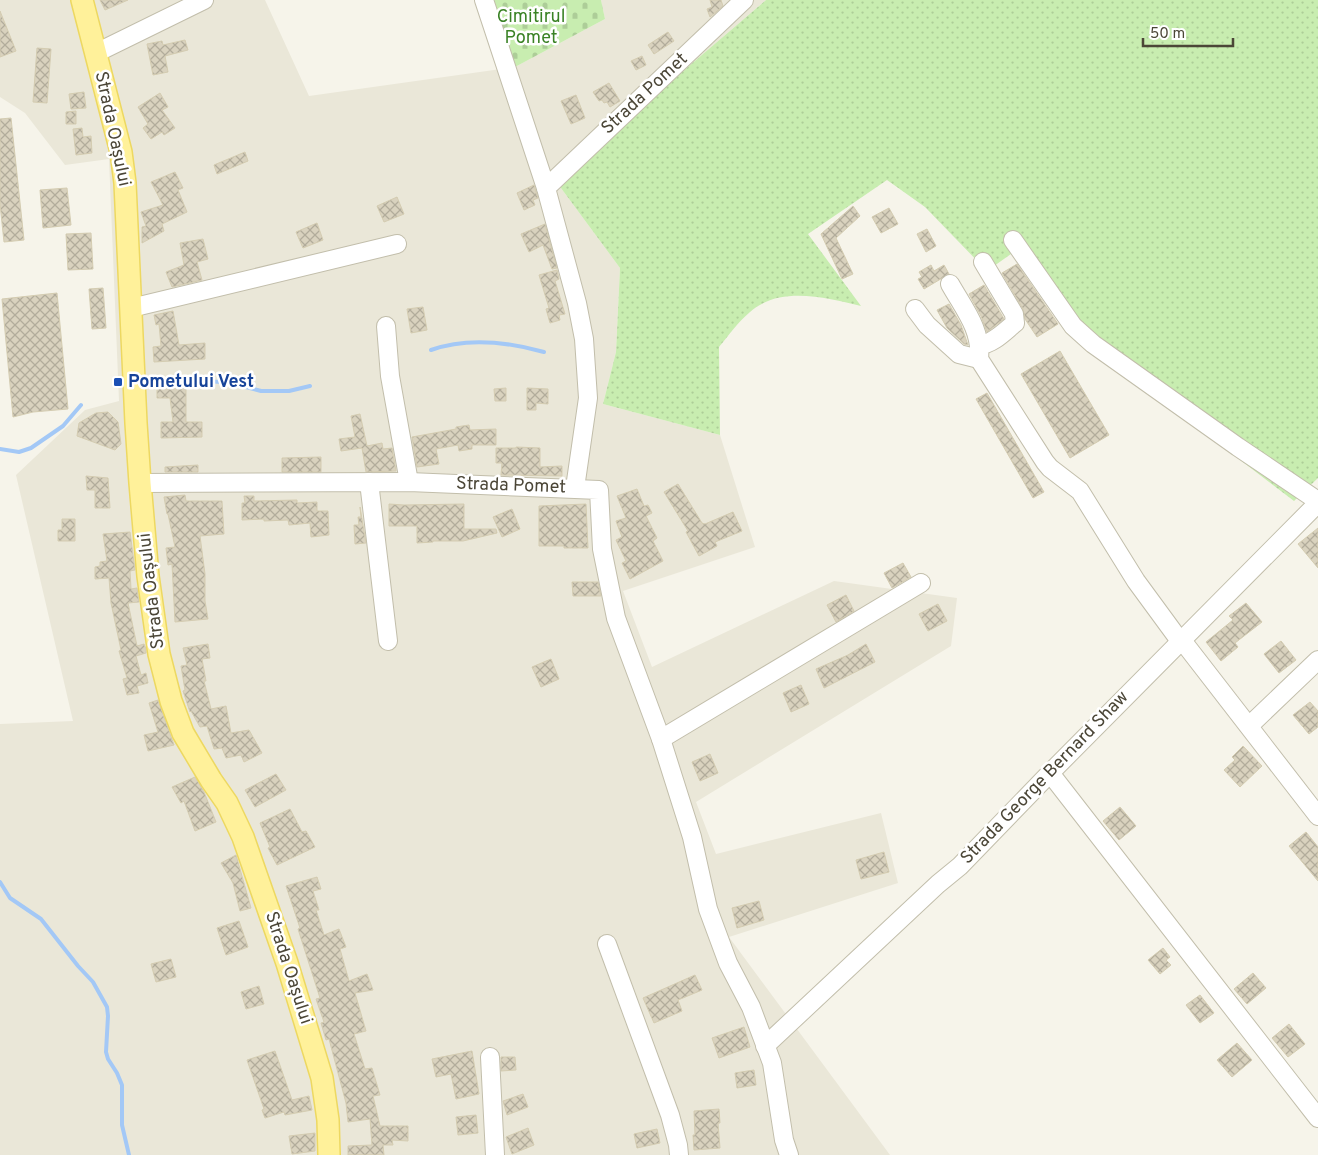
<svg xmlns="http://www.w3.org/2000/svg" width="1318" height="1155" font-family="Overpass,sans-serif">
	<defs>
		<pattern id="grass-dots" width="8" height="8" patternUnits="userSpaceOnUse" patternTransform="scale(1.25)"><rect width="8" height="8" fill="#c8edb0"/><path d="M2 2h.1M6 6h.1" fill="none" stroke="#adcd98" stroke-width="1.8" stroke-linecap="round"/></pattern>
		<pattern id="cemetery-stones" width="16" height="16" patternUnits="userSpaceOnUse" patternTransform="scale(1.25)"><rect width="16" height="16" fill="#c8edb0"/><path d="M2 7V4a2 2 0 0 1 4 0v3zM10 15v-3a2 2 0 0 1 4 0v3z" fill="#adcd98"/></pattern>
		<pattern id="building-cross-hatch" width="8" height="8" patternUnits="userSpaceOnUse" patternTransform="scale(1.25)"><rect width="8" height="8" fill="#d9d2be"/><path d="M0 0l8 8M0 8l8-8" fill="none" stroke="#b2ac9b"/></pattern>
	</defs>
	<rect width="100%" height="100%" fill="#f6f4ea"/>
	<path fill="#eae7d8" d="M0,0H265L309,96L515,67L605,19L601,0H766L689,66L558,184L620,268L616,352L603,404L720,435L755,547L623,591L652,667L834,581L957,598L951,646L696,802L716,854L881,813L898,883L729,937L890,1155H0V724L73,721L16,475L85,410L119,401L109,159L65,165L25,113L0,97Z"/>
	<path fill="url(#grass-dots)" d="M766,0H1318V478L1294,501L1075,334L1018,249L987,271L925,207L887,180L808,234L861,306C827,298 780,285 750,312C738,322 729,335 719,347L720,435L603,404L616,352L620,268L558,184L689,66Z"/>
	<path fill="url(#cemetery-stones)" d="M493,0H601L605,19L515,67Z"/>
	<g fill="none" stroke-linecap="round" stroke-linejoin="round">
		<g stroke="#a3c8f6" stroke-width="4">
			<path d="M431,350C467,337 508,342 544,352"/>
			<path d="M154,380L227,382L261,391H289L310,386"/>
			<path d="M0,449L19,452L31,448L63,426L81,405"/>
			<path d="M0,882L10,898L41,919L78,966L93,982L107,1007L108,1016L106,1052L108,1059L117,1073L122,1085V1125L129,1155"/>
		</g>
	</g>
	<g fill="url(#building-cross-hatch)" stroke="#d4ccb1">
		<path d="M100,0H128L105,10Z"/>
		<path d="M710,0H721L723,6L710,17L707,9L712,7Z"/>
		<path d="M0,11L16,51L0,57Z"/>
		<path d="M668,32L674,41L654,54L648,45Z"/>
		<path d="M185,40L188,50L165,56L168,72L153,75L147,44L162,41L163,45Z"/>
		<path d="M37,48L51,49L47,103L33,102Z"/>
		<path d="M642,56L646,65L636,70L631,61Z"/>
		<path d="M609,83L620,101L610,107L607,102L604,103L602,100L599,101L593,92Z"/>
		<path d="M84,92L86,108L71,109L69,94Z"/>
		<path d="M160,93L168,107L162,110L175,128L164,135L162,132L151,139L143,128L148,124L138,107Z"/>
		<path d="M576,95L585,118L571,124L561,101Z"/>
		<path d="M76,111V124H66V112Z"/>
		<path d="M11,118L24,240L4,242L0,204V119Z"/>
		<path d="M82,128L83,137L91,136L92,153L76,155L73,129Z"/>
		<path d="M245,152L248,161L217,174L214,165Z"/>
		<path d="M175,172L183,188L178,190L187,212L162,224L164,231L142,243V227L146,226L141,212L163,205L151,182Z"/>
		<path d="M534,185L538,198L533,200L535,205L524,210L517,193Z"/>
		<path d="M67,188L71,225L43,228L40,190Z"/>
		<path d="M397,197L404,214L384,222L377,206Z"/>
		<path d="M853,206L860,216L836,238L853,274L842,279L821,234Z"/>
		<path d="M889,208L898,224L881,233L872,217Z"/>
		<path d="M317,223L323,240L303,248L296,232Z"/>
		<path d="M545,224L557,268L552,269L543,245L529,252L521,234Z"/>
		<path d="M927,229L936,246L926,252L917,234Z"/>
		<path d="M91,233L93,269L68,270L66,234Z"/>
		<path d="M203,239L208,259L197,262L202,280L172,287L166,272L184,265L180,243Z"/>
		<path d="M1017,264L1058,324L1037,337L1025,319L1023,309L1002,273Z"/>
		<path d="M931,265L934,271L944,265L949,274L924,289L918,279L922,277L919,272Z"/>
		<path d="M557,270L559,279L555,281L565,314L559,315L560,320L550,323L546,309L549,308L539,275Z"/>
		<path d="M984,285L1004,319L987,332L981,316L969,294Z"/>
		<path d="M103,288L106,328L92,329L89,289Z"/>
		<path d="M57,293L68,409L33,412L13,417L2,299Z"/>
		<path d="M949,304L961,325L968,345L964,344L947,328L937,310Z"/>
		<path d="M423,307L427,330L411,333L407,309Z"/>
		<path d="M173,311L179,345L205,343V359L154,362L153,347L161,346L159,324L156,325L154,315Z"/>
		<path d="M1060,351L1109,435L1070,458L1021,374Z"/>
		<path d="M186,385V422H202V437L161,438V422H173L170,398H157V386Z"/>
		<path d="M506,388V401H495L494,389Z"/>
		<path d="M527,388L548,389V404L536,403V410H527Z"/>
		<path d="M987,393L1044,492L1033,498L976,399Z"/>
		<path d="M108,412L118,422L121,444L115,450L77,436L79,423L96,413Z"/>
		<path d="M360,414L367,446L382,443L383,449L392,448L396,471L366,472L362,448L341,451L339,439L355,437L351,416Z"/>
		<path d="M469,425L470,430L496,429V445H472V449L459,451L458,445L436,449L439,464L417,467L412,437L456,429V427Z"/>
		<path d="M516,447L540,448V467L562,466V476L501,475L502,463H496V448H516Z"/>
		<path d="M321,457V472H282V458Z"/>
		<path d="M198,465V472H165V467Z"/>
		<path d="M86,476L108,478L110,508H95V490H87Z"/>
		<path d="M678,484L702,523L705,524L733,512L742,531L715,542L717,546L699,556L686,532L688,531L664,492Z"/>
		<path d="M637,489L644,506L648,505L652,513L646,516L657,538L653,541L663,561L630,579L622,563L626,561L616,540L622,537L616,521L626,518L617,496Z"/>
		<path d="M185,495L186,501H222L224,534L200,536L205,574V601L208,619L175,622L172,564L168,565L166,548L175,547L168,514H167L164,497Z"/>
		<path d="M244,496H254V501L297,500V503L317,502V511H328L329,535L311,537L310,523L289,525L288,520L264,521V519L242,520V503H245Z"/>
		<path d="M389,504L404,505L464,504V529H496L497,533L463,541H433V542L417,543V526H389Z"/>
		<path d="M586,504L588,548H564V546H539V506Z"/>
		<path d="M360,507L366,543L355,544L354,525H359L358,517H361Z"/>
		<path d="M512,509L520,529L502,537L493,517Z"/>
		<path d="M62,519H75V541H58V530H62Z"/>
		<path d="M1318,528V568L1298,544Z"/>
		<path d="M130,532L135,570L130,571L131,589L137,588L139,602L128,603L137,646L144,644L146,649V653L136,656L141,675L146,673L148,683L137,686L139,693L127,695L123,679L127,678L119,651L121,650L111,603L109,578L95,579V567L100,566V562L107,561L103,534Z"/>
		<path d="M903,563L911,577L892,588L884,573Z"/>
		<path d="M572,582H598L601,596H573Z"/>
		<path d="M846,595L854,611L836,622L827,605Z"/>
		<path d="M1246,603L1262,622L1235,643L1238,647L1221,661L1206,642L1233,620L1229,616Z"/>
		<path d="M938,604L947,621L928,631L919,614Z"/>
		<path d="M1281,641L1296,660L1279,673L1264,654Z"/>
		<path d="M208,644L210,658L202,659L206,681H204L211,709L226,706L231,733L249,730L262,753L244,762L241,755L226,758L222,748L214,749L207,726L200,727L191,711L190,712L183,691L185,690L181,666L187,665L183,648Z"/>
		<path d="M866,644L875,662L824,688L816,669L848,655Z"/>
		<path d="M551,659L559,679L541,687L532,667Z"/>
		<path d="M801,685L809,704L791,712L783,693Z"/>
		<path d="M158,700L174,745L148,751L144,735L158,732L149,703Z"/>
		<path d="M1310,702L1318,711V727L1309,734L1293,715Z"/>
		<path d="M1243,746L1262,766L1240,787L1224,770L1235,760L1232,757Z"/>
		<path d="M710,754L718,773L700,781L692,762Z"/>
		<path d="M276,774L286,790L255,807L245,790Z"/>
		<path d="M195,777L204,792L216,822L195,831L184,801L181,803L172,787Z"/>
		<path d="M1120,807L1136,826L1119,840L1103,821Z"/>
		<path d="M290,809L302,832L306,831L315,847L277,865L268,848L270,847L260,823Z"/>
		<path d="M1306,832L1318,847V881L1289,846Z"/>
		<path d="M884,852L889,872L861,879L856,860Z"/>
		<path d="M236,855L251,908L240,911L233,883L221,863Z"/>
		<path d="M317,877L321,889L313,891L319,910H316L324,935L339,929L346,947L340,949L349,981L367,974L373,990L355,993L366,1031L354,1034L365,1069L372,1068L380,1095L373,1096L380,1126H408V1141L392,1140L393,1145H383L384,1155H348V1146L372,1145L370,1119L348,1122L346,1103L329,1039L326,1040L321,1023L324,1022L316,999L320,998L298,929L300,928L286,886Z"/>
		<path d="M759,901L764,920L737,928L732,908Z"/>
		<path d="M239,921L248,947L226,955L217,928Z"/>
		<path d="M1163,948L1170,957L1166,960L1171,965L1160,974L1148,960Z"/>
		<path d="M171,959L176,977L156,982L151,964Z"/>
		<path d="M1253,973L1266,988L1247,1004L1234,989Z"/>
		<path d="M695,975L702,990L678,1000L682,1011L654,1023L643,998Z"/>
		<path d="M259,986L264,1004L246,1009L241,992Z"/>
		<path d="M1200,995L1214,1013L1200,1023L1186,1005Z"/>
		<path d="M1289,1024L1305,1044L1288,1057L1272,1038Z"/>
		<path d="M744,1027L750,1047L719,1058L712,1038Z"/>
		<path d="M1237,1043L1252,1060L1232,1077L1217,1060Z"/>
		<path d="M275,1051L292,1100L309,1096L312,1110L285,1115L284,1112L265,1118L262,1110L264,1109L247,1060Z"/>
		<path d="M472,1051L479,1094L456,1099L451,1074L436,1077L432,1059Z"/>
		<path d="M501,1057H515L516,1070L501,1071Z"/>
		<path d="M754,1070L756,1085L737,1088L735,1073Z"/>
		<path d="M523,1094L528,1107L507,1115L503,1101Z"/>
		<path d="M719,1109L720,1123H718L720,1148L694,1150L693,1135H695L694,1111Z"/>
		<path d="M476,1115L478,1133L458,1135L456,1117Z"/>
		<path d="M528,1128L534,1145L512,1154L506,1137Z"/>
		<path d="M657,1129L660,1143L637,1148L634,1134Z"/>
		<path d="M315,1133V1151L292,1154L289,1136Z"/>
	</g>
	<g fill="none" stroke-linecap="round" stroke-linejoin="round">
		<defs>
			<g id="minor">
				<path d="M484,0L546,188L577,303L584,339L588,398L575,488"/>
				<path d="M96,53L204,0"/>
				<path d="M546,188L744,0"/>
				<path d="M1013,240L1073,326L1093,344L1238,447L1318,501"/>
				<path d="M950,284C964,309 982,330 979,359L1045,462L1050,468L1080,491L1136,581L1180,641"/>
				<path d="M131,308L397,244"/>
				<path d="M915,309L927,325L959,354L979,359"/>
				<path d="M386,326L390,376L409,482"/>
				<path d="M980,345C993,344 1005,331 1015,323L1014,314L983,262"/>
				<path d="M369,482L388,641"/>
				<path d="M140,483L409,482L599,490L602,549L616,618L661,739L692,837L708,909L728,963L751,1007L772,1063L784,1140L789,1155"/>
				<path d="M1181,639L1318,816"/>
				<path d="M1249,726L1318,660"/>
				<path d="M661,739L921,583"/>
				<path d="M1050,773L1318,1118"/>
				<path d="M607,944L670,1115L678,1145L679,1155"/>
				<path d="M765,1046L938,884L960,866L1050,773L1318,503"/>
				<path d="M490,1057L495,1155"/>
			</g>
			<path id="major" d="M82,0L121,152L125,183L136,423L140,483L148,576L159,654L171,701L183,733L211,780L227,803L243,837L287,963L322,1078L328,1120L329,1155"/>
		</defs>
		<use href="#minor" stroke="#c2beab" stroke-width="20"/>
		<use href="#major" stroke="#edd861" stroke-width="24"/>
		<use href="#minor" stroke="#fff" stroke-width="18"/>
		<use href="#major" stroke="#fff19a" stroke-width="21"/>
	</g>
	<rect fill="#1a4fb4" stroke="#fff" stroke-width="2" x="113" y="377" width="10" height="10" rx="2.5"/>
	<g text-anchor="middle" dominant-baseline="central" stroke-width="5" stroke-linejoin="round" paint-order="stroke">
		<g font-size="18" fill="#3a8225" stroke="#fff">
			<text x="531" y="17">Cimitirul<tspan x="531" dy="21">Pomet</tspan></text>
		</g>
		<g font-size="18" fill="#4b4637" stroke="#fff">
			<text transform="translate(645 94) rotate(-43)">Strada Pomet</text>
			<text transform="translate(112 129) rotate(78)">Strada Oașului</text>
			<text transform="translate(511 486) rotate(2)">Strada Pomet</text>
			<text transform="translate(152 591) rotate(-97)">Strada Oașului</text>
			<text transform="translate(1045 778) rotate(-46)">Strada George Bernard Shaw</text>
			<text transform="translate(288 968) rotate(72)">Strada Oașului</text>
		</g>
		<g font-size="18" font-weight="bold" fill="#164399" stroke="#fff" text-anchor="start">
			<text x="128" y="382">Pometului Vest</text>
		</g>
	</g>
	<path d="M1143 38v8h90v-8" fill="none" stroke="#4b4637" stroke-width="2.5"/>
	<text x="1150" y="38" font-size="15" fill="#4b4637" stroke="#ffffff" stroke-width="4" paint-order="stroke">50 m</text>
</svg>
